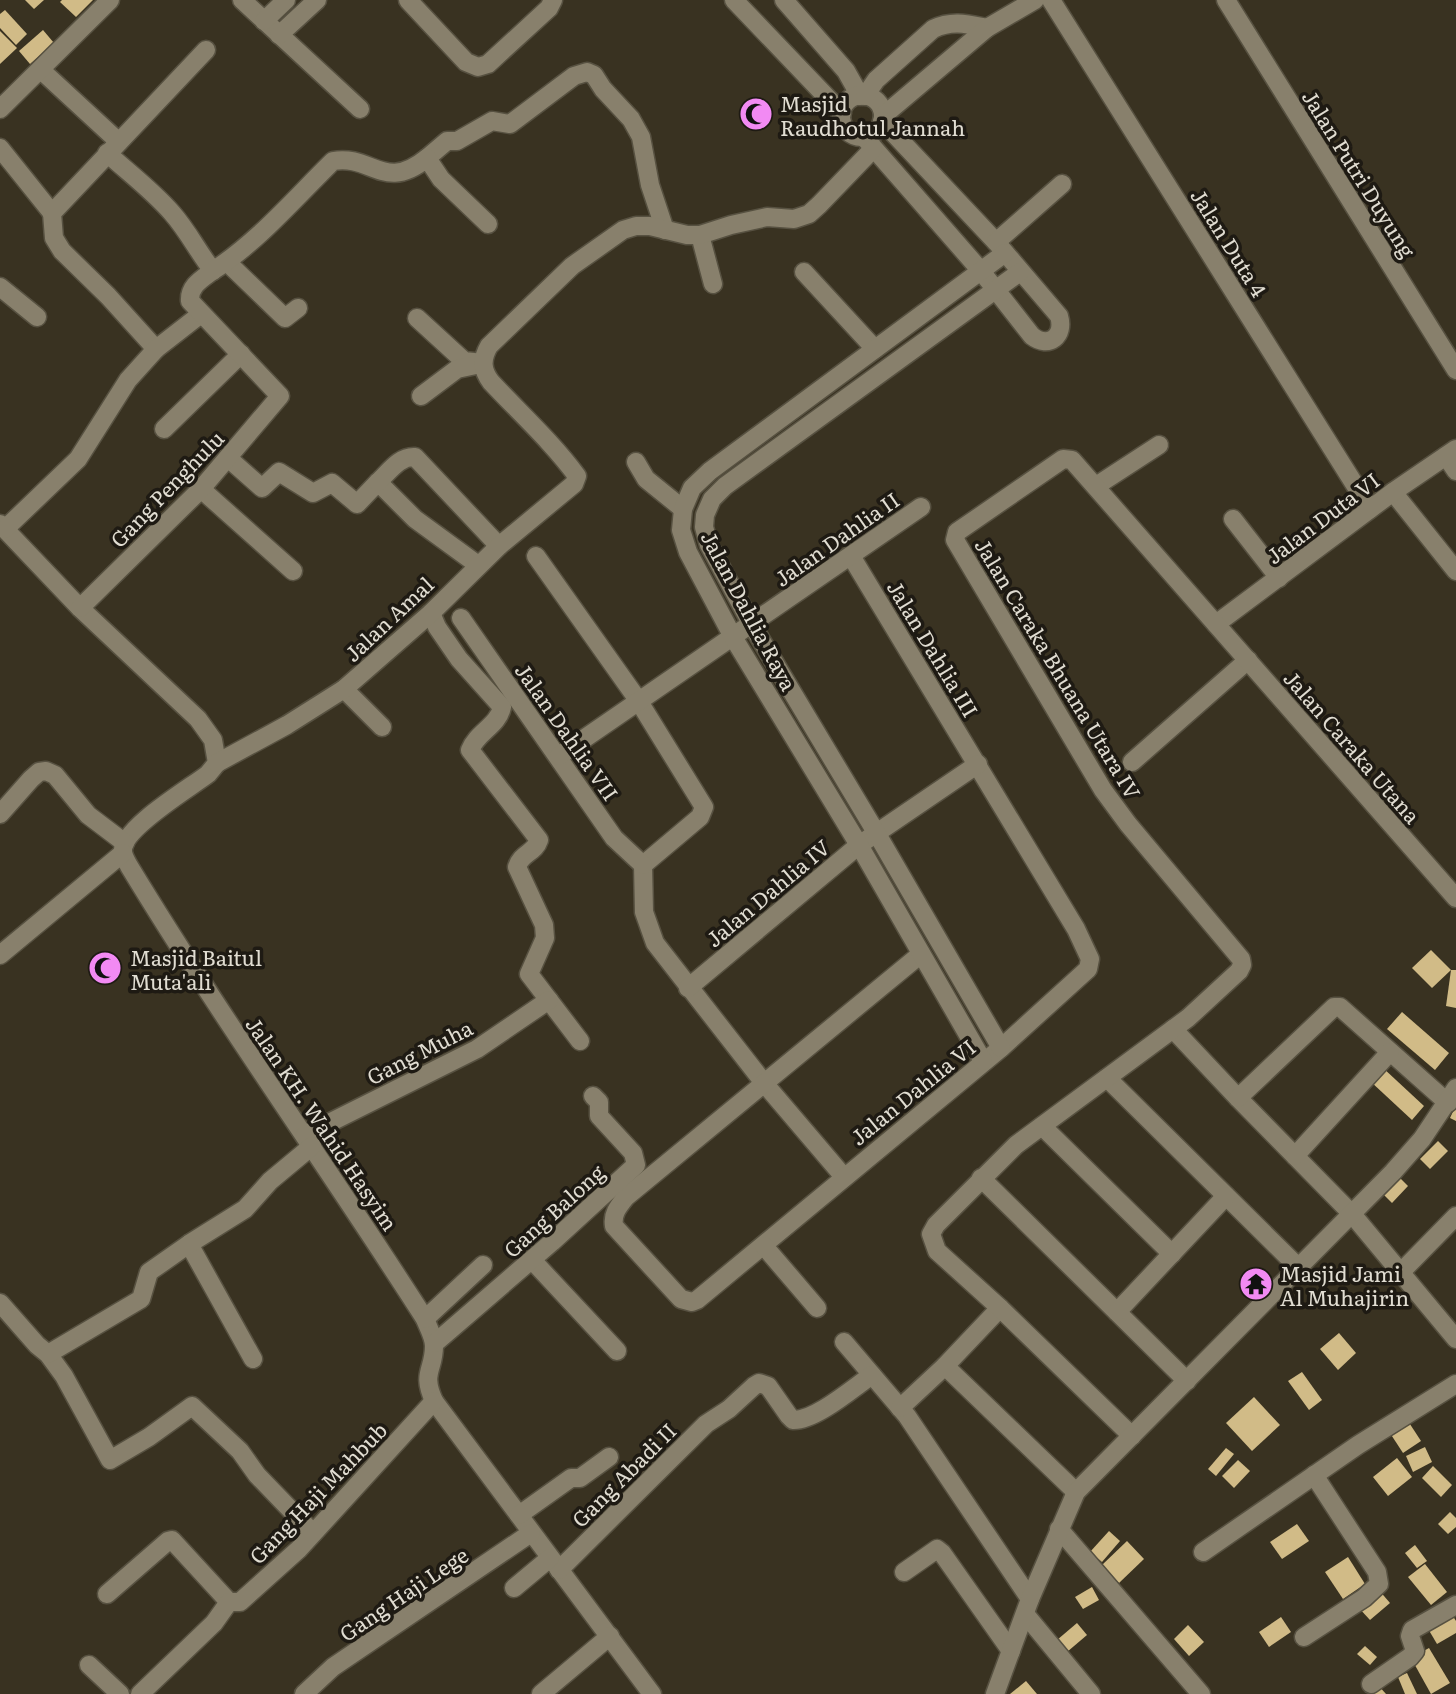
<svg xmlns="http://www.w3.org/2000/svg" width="1456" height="1694" font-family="Literata,serif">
	<rect width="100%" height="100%" fill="#393221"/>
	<g fill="#d1bb87">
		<path d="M25,0H44L34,9Z"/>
		<path d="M62,0H93L76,17L60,2Z"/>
		<path d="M5,10L27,34L16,45L0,28V14Z"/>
		<path d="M43,30L54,43L30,64L19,51Z"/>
		<path d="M0,31L17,48L0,64Z"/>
		<path d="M1431,950L1451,970L1432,988L1412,968Z"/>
		<path d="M1451,970H1456V1008L1446,1006Z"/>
		<path d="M1402,1012L1449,1053L1435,1070L1387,1029Z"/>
		<path d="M1382,1067L1424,1106L1412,1120L1370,1081Z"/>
		<path d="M1456,1105V1121L1450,1118Z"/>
		<path d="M1438,1141L1448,1151L1430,1169L1420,1159Z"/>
		<path d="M1395,1173L1408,1186L1392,1203L1379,1190Z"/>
		<path d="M1339,1333L1356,1353L1338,1370L1320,1349Z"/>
		<path d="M1302,1372L1322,1400L1309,1410L1288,1381Z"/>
		<path d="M1254,1397L1280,1425L1252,1451L1226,1423Z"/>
		<path d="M1406,1418L1421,1441L1403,1453L1388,1430Z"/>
		<path d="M1425,1447L1432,1462L1413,1472L1406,1456Z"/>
		<path d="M1226,1448L1234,1454L1216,1476L1208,1469Z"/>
		<path d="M1397,1458L1412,1477L1388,1496L1373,1477Z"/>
		<path d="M1238,1460L1250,1471L1234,1488L1222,1476Z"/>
		<path d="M1433,1466L1452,1485L1441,1497L1422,1478Z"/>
		<path d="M1450,1512L1456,1518V1527L1448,1534L1438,1524Z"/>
		<path d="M1297,1524L1309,1541L1282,1559L1270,1542Z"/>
		<path d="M1109,1531L1120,1541L1102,1562L1090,1552Z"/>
		<path d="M1127,1541L1144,1559L1119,1583L1102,1565Z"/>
		<path d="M1415,1545L1427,1561L1417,1568L1405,1553Z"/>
		<path d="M1348,1557L1365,1584L1343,1599L1325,1572Z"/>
		<path d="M1425,1564L1447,1592L1431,1605L1408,1577Z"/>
		<path d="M1092,1587L1099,1600L1083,1609L1075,1597Z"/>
		<path d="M1378,1589L1390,1603L1370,1620L1358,1607Z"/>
		<path d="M1451,1613L1456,1621V1633L1437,1644L1427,1627Z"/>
		<path d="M1281,1617L1291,1632L1269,1647L1259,1632Z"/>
		<path d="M1077,1623L1087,1635L1067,1652L1057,1640Z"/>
		<path d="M1188,1625L1204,1642L1189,1656L1174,1639Z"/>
		<path d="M1365,1646L1377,1657L1370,1665L1357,1654Z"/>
		<path d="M1429,1648L1450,1683L1431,1694L1411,1658Z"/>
		<path d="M1407,1673L1417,1694H1405L1398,1677Z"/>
		<path d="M1026,1681L1037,1694H1010Z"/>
		<path d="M1378,1685L1386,1694H1368Z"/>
	</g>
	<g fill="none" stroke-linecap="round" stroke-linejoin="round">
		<defs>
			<g id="minor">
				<path d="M242,0L360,109"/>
				<path d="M408,0L466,62L478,67L488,64L549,8L553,0"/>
				<path d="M734,0L842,113"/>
				<path d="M784,0L846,71L860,96"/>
				<path d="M1051,0L1370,509"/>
				<path d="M1226,0L1456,370"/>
				<path d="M264,21L286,0"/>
				<path d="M279,35L317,0"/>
				<path d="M41,70L119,142"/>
				<circle cx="862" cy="116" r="21"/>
				<path d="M865,96L876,80L933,29C952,20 967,24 987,28"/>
				<path d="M0,109L110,0"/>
				<path d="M883,116L987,28L1035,0"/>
				<path d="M864,137L981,271L1032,336C1049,349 1065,336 1059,316L996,242L882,121"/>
				<path d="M0,148L52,213"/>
				<path d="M107,153C129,173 153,191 172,213C188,231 198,252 213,271"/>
				<path d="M427,158L447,141H457L492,121L510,124L574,76L587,72L594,75L603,89L631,119L641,137L650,185L665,230"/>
				<path d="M700,235L713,284"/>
				<path d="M996,242L1062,184"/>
				<path d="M228,263L285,318L298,308"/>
				<path d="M804,272L875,349"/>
				<path d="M0,287L37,317"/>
				<path d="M417,318L464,361L483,363"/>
				<path d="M156,349L108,296L62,251L54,238L52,213L206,50"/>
				<path d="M421,396L457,369L476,365"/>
				<path d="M164,429L241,354"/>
				<path d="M1446,456L1456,471"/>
				<path d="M228,458L262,488L279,472L313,493L332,483L357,504L378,482L415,519L478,565"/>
				<path d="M636,462L646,479L683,509"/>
				<path d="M378,482C389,472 399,456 415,457L499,546"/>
				<path d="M1096,486L1159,445"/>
				<path d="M201,489L293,571"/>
				<path d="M1393,492L1456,571"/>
				<path d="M1233,519L1279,578"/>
				<path d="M0,524L80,608L198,719L213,740L217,763L208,774C190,788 122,828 123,851C123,856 127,862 129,866C223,1021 328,1167 425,1319C428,1327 434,1337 434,1346C434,1371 421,1372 434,1401L652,1694"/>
				<path d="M5,529L78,459L128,380L156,349L201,314"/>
				<path d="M536,556L638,700L704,807L700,817L643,865L644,912L655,943L764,1083L844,1177"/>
				<path d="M851,556L1076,929L1090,959L1088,969L1001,1048L697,1300L692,1302L681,1299L614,1226C612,1214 618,1207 626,1197L921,954"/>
				<path d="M80,608L201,489L280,396L190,301C189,287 200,280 211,272C257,243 294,199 333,161C372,154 384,193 427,158L441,179L488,224"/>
				<path d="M431,613L437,627L459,659L502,707C498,726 477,732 470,750L539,840C535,853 521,853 517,867L544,925L545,938L529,974L580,1041"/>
				<path d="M461,618L614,838L643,865"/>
				<path d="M1216,624L1393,492L1456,449"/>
				<path d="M344,689L382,727"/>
				<path d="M559,756L921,507"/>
				<path d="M1132,762L1248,660"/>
				<path d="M217,763L287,725L344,689L431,613L499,546L574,484L577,476C552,442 520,413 491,382C482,370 481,360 489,346L572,266L623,230L636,226H650L687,235H700L731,225L767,217L794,219L809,214L819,205L873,149"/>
				<path d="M0,814L31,779L39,772L46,771L55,775L88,815L125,843"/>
				<path d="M0,955L123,853"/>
				<path d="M688,988L859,845L978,764"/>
				<path d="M1173,1029L1238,1098L1352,1214L1456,1339"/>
				<path d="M1001,1048L877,834L752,625L709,545L704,527L705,515L712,499L725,486L1020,272"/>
				<path d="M983,1061L859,845L733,637L688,552L681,530L683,509L692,488L710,471L1005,253"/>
				<path d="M1107,1078L1299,1268"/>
				<path d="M1238,1098L1334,1007H1340L1448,1103"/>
				<path d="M1042,1126L1172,1254"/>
				<path d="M305,1135L477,1049L549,1000"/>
				<path d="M1295,1156L1390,1052"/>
				<path d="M981,1178L1187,1381"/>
				<path d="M189,1244L253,1359"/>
				<path d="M764,1246L817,1308"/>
				<path d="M532,1260L617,1351"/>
				<path d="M1401,1272L1456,1216"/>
				<path d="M0,1303L37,1345L48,1354L64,1376L110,1460L149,1437L192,1406L240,1451L257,1475L313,1533"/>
				<path d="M1117,1312L1226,1196"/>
				<path d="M425,1319L483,1265"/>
				<path d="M844,1342L907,1416L1030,1599"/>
				<path d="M435,1343L552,1242L636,1165L633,1153L599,1116V1102L593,1096"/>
				<path d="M48,1354L141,1299L149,1272L189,1244L245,1209L270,1181L312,1146"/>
				<path d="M945,1366L1076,1492"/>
				<path d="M900,1408L945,1366L1000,1308"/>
				<path d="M1132,1436L1000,1308L937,1251L931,1234L936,1225L1016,1145L1188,1018L1239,971L1242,965L1241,959L1128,824L1103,790L955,540L957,532L1063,459L1072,460L1456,898"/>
				<path d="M519,1515L571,1478H580L609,1457"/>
				<path d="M1059,1529L1201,1694"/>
				<path d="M1203,1552L1358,1445L1456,1384"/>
				<path d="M559,1570L706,1424L729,1409L754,1386L759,1383L768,1386L789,1416L793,1420C815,1421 853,1388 872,1375"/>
				<path d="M904,1572L937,1549L942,1553L1011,1651"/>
				<path d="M514,1588L550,1558"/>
				<path d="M107,1594L168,1541L172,1540L229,1602"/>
				<path d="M1025,1614L1091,1694"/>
				<path d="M1304,1637L1364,1598L1379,1584L1377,1572L1314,1475"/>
				<path d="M89,1665L120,1694"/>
				<path d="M1371,1684L1410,1657L1415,1651L1410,1636L1412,1630L1456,1605"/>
				<path d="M140,1694L214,1623L229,1602H240L299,1549L434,1401"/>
				<path d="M304,1694L333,1667L531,1533"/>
				<path d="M541,1694L610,1636"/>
				<path d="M995,1694L1030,1599L1076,1492L1393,1172L1422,1139L1456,1088"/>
			</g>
		</defs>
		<use href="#minor" stroke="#575141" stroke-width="21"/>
		<use href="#minor" stroke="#88806c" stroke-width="18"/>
	</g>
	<defs>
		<symbol id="mosque-disc" viewBox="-11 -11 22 22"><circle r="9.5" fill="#f28af3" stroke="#1e1a13"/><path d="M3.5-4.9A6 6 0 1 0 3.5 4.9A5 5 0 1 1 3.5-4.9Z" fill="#111"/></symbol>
		<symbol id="temple-disc" viewBox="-11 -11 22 22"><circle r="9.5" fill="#f28af3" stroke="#1e1a13"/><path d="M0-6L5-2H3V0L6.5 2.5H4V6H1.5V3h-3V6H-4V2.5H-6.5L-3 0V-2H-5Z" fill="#111"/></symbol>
	</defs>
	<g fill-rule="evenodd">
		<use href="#mosque-disc" x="737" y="95" width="38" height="38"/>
		<use href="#mosque-disc" x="86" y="949" width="38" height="38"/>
		<use href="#temple-disc" x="1237" y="1265" width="38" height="38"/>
	</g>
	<g text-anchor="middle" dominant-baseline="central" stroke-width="7" stroke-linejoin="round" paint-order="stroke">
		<g font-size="21" fill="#e1ddd2" stroke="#1e1a13" text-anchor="start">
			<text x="780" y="102">Masjid<tspan x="780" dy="24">Raudhotul Jannah</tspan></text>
			<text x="130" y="956">Masjid Baitul<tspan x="130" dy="24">Muta'ali</tspan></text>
			<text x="1280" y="1272">Masjid Jami<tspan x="1280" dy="24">Al Muhajirin</tspan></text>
		</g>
		<g font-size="21" fill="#e1ddd2" stroke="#1e1a13">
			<text transform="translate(1360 173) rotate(58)">Jalan Putri Duyung</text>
			<text transform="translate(1230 242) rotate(58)">Jalan Duta 4</text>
			<text transform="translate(166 488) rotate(-46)">Gang Penghulu</text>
			<text transform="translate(1322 517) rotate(-37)">Jalan Duta VI</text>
			<text transform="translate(836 538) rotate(-35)">Jalan Dahlia II</text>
			<text transform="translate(750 610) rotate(62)">Jalan Dahlia Raya</text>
			<text transform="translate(388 618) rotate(-43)">Jalan Amal</text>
			<text transform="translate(934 648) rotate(59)">Jalan Dahlia III</text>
			<text transform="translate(1059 668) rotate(59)">Jalan Caraka Bhuana Utara IV</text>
			<text transform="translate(568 731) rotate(55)">Jalan Dahlia VII</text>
			<text transform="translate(1353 746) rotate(49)">Jalan Caraka Utana</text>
			<text transform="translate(767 892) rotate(-40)">Jalan Dahlia IV</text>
			<text transform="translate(419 1051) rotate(-27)">Gang Muha</text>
			<text transform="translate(912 1091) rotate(-39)">Jalan Dahlia VI</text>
			<text transform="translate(323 1123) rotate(56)">Jalan KH. Wahid Hasyim</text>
			<text transform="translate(553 1210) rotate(-42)">Gang Balong</text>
			<text transform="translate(623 1474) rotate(-45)">Gang Abadi II</text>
			<text transform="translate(317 1492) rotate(-46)">Gang Haji Mahbub</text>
			<text transform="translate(403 1593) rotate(-34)">Gang Haji Lege</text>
		</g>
	</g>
</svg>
